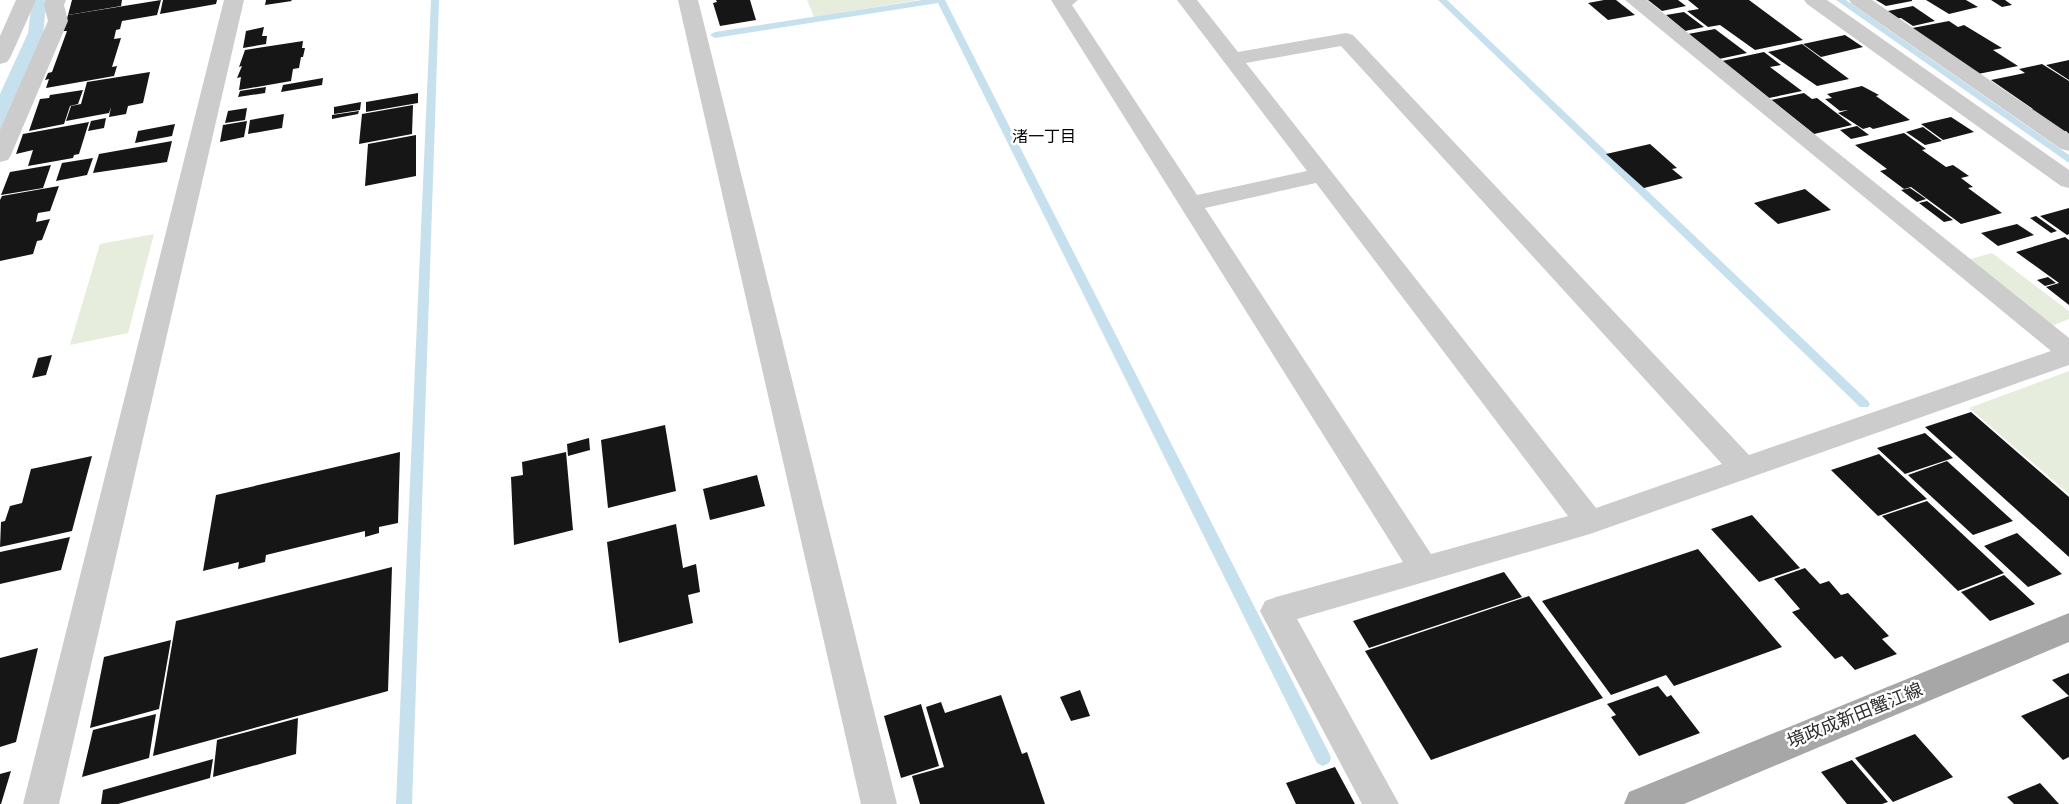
<svg xmlns="http://www.w3.org/2000/svg" width="2069" height="804" font-family="'Source Sans 3','Noto Sans JP',sans-serif">
	<rect width="100%" height="100%" fill="#fff"/>
	<g fill="#e6eddc">
		<path d="M807,0H918L814,17Z"/>
		<path d="M154,234L128,333L70,345L100,244Z"/>
		<path d="M1992,253L2069,311V319L2049,327L1967,260Z"/>
		<path d="M2069,371V494L1969,408Z"/>
	</g>
	<path fill="#c7e0ee" d="M35,0H51L45,14L43,36L0,131V94L28,33L31,8Z"/>
	<g fill="none" stroke-linecap="round" stroke-linejoin="round">
		<g fill="#c7e0ee" fill-rule="evenodd">
			<path d="M431,0H439L412,804H396Z"/>
			<path d="M922,0H945L1329,753L1331,758L1329,763L1323,766L1317,763L938,3L715,38L710,35L715,32Z"/>
			<path d="M1438,0H1447L1868,401L1870,404L1868,407H1860Z"/>
			<path d="M1836,0H1846L2069,155V163Z"/>
		</g>
	</g>
	<g fill="#161616">
		<path d="M72,0H122L121,6L68,15Z"/>
		<path d="M161,0L157,15L122,21L120,29L116,30L114,39L121,38L112,67L117,66L114,76L46,88L49,79L45,80L48,73L52,72L67,31H63L68,15Z"/>
		<path d="M163,0H217L216,4L160,14Z"/>
		<path d="M266,0H291L292,1L265,5Z"/>
		<path d="M716,0H750L756,20L720,26L713,3L717,2Z"/>
		<path d="M1604,0H1616L1635,15L1608,20L1588,3Z"/>
		<path d="M1648,0H1678L1686,6L1662,11Z"/>
		<path d="M1688,0H1749L1803,40L1755,50L1720,25L1708,27L1687,11L1699,9Z"/>
		<path d="M1876,0H1912V1L1886,6Z"/>
		<path d="M1926,0H1966L1978,7L1949,14Z"/>
		<path d="M1991,0H2005L2012,5L2002,7Z"/>
		<path d="M1913,6L1935,21L1913,26L1901,18L1893,19L1883,12Z"/>
		<path d="M1684,12L1704,27L1685,31L1666,15Z"/>
		<path d="M1949,21L1958,27L1964,25L2002,48L1993,50L2018,66L1978,74L1907,29Z"/>
		<path d="M264,27L262,36H267L266,44L243,48L246,31Z"/>
		<path d="M1715,29L1747,53L1719,59L1688,34Z"/>
		<path d="M1845,35L1863,47L1821,57L1803,44Z"/>
		<path d="M303,41L302,48H305L303,57H301L299,68L293,69L291,81L239,90L241,77L237,78L242,66L239,67L245,50Z"/>
		<path d="M1802,44L1849,79L1817,86L1768,52Z"/>
		<path d="M1764,52L1781,65L1770,67L1802,91L1769,98L1722,61Z"/>
		<path d="M2069,60V80L2046,65Z"/>
		<path d="M2042,64L2069,81V134L2066,131L2060,133L2026,110L2033,109L1991,80L2025,73L2019,69Z"/>
		<path d="M150,72L143,103L128,106L126,114L109,117L111,107L109,113L66,121L71,106L81,104L87,82Z"/>
		<path d="M323,78L322,85L281,92L283,85Z"/>
		<path d="M1862,86L1879,95L1876,96L1910,120L1873,129L1870,127L1863,129L1838,113L1848,110L1859,118L1848,110L1840,111L1825,99L1832,98L1827,94Z"/>
		<path d="M266,87L265,93L238,97L240,91Z"/>
		<path d="M83,90L78,104L70,106L64,124L29,131L40,99L49,98L50,95Z"/>
		<path d="M418,93V103L366,112V102Z"/>
		<path d="M1804,93L1812,99L1817,98L1852,125L1814,134L1771,100Z"/>
		<path d="M361,102L360,110L334,114V107Z"/>
		<path d="M413,105L412,134L359,144L362,114Z"/>
		<path d="M247,108L245,120L225,123L228,111Z"/>
		<path d="M359,111L358,114L332,119V115Z"/>
		<path d="M284,114L282,128L248,134L250,120Z"/>
		<path d="M1951,117L1974,132L1943,140L1921,124Z"/>
		<path d="M106,118L104,128L88,131L91,121Z"/>
		<path d="M247,121L244,137L220,142L223,125Z"/>
		<path d="M89,122L79,154L74,155L73,158L28,166L33,150L16,154L23,134Z"/>
		<path d="M175,124L172,136L135,143L138,131Z"/>
		<path d="M1857,126L1869,135L1851,139L1840,130Z"/>
		<path d="M1923,127L1942,141L1925,145L1906,132Z"/>
		<path d="M1904,133L1926,149L1922,150L1946,167L1953,165L1969,176L1961,178L1973,187L1968,188L2002,213L1961,224L1911,187L1904,189L1880,171L1887,169L1855,145Z"/>
		<path d="M416,135V176L365,186L368,144Z"/>
		<path d="M172,141L167,162L93,173L99,154Z"/>
		<path d="M1650,144L1677,168L1672,169L1683,178L1644,188L1606,154Z"/>
		<path d="M93,158L87,175L56,181L62,163Z"/>
		<path d="M51,165L43,188L1,195L10,172Z"/>
		<path d="M59,186L50,211L38,213L36,222L50,219L42,240L37,241L33,254L0,261V200L2,196Z"/>
		<path d="M1910,188L1926,199L1917,202L1901,190Z"/>
		<path d="M1805,189L1831,210L1778,224L1754,203Z"/>
		<path d="M1927,201L1953,220L1944,222L1919,203Z"/>
		<path d="M2069,208V234L2067,235L2040,216Z"/>
		<path d="M2036,216L2057,231L2051,233L2030,218Z"/>
		<path d="M2017,224L2034,235L1998,246L1981,233Z"/>
		<path d="M2065,237L2069,240V305L2046,287L2059,283L2016,252Z"/>
		<path d="M2048,277L2056,283L2045,286L2037,280Z"/>
		<path d="M52,355L46,375L32,378L38,358Z"/>
		<path d="M1971,412L2069,497V557L1925,427Z"/>
		<path d="M665,425L676,491L608,508L601,440Z"/>
		<path d="M1925,433L1953,458L1905,474L1877,448Z"/>
		<path d="M589,438L590,450L568,456L567,444Z"/>
		<path d="M400,452L398,523L379,527V533L365,537V531L266,555L265,562L238,569L239,562L203,571L216,495Z"/>
		<path d="M566,452L573,530L514,545L511,477L523,475L522,462Z"/>
		<path d="M1879,454L1927,499L1878,516L1831,470Z"/>
		<path d="M92,456L72,531L0,547L1,522L5,521L10,506L22,503L31,469Z"/>
		<path d="M1947,461L2013,521L1973,535L1908,475Z"/>
		<path d="M757,475L765,506L710,520L703,489Z"/>
		<path d="M1927,501L2004,573L1958,591L1882,516Z"/>
		<path d="M1752,515L1800,568L1759,582L1711,529Z"/>
		<path d="M676,524L683,568L696,564L700,592L688,595L693,623L619,643L607,542Z"/>
		<path d="M2017,533L2062,574L2028,587L1984,546Z"/>
		<path d="M70,537L61,570L0,584V552Z"/>
		<path d="M1698,549L1782,647L1674,686L1666,675L1611,695L1542,601Z"/>
		<path d="M392,567L388,691L153,756L176,621Z"/>
		<path d="M1805,568L1820,584L1829,581L1841,595L1848,593L1889,636L1882,639L1897,654L1855,670L1842,656L1835,659L1792,612L1800,609L1774,579Z"/>
		<path d="M1504,572L1522,597L1369,648L1353,621Z"/>
		<path d="M2004,575L2035,604L1990,621L1961,592Z"/>
		<path d="M1529,596L1603,698L1431,760L1365,651Z"/>
		<path d="M171,640L159,709L90,728L104,657Z"/>
		<path d="M38,648L16,742L0,747V658Z"/>
		<path d="M2069,673V696L2052,680Z"/>
		<path d="M1658,686L1667,697L1671,695L1700,733L1639,756L1611,717L1616,715L1607,704Z"/>
		<path d="M1080,690L1090,716L1071,721L1060,697Z"/>
		<path d="M1001,695L1022,754L1027,752L1045,804H920L912,776L944,767L926,707L941,702L945,713Z"/>
		<path d="M2069,696V757L2063,760L2021,716Z"/>
		<path d="M921,704L939,766L901,778L884,716Z"/>
		<path d="M156,714L149,758L82,777L93,730Z"/>
		<path d="M298,718L296,754L213,777L217,740Z"/>
		<path d="M1915,734L1953,777L1893,802L1855,758Z"/>
		<path d="M213,759L210,778L118,804H101L103,790Z"/>
		<path d="M1852,760L1888,802L1882,804H1847L1821,772Z"/>
		<path d="M1335,767L1355,804H1296L1286,783Z"/>
		<path d="M11,771L1,804H0V774Z"/>
		<path d="M2040,783L2059,804H2014L2007,797Z"/>
	</g>
	<g fill="none" stroke-linecap="round" stroke-linejoin="round">
		<g fill="#ccc" fill-rule="evenodd">
			<path d="M16,0H36L10,58L7,62L0,64V36Z"/>
			<path d="M46,0H66L64,5L68,21L11,155L8,160L0,162V130L48,21L44,5Z"/>
			<path d="M224,0H244L59,804H23Z"/>
			<path d="M678,0H698L897,804H861Z"/>
			<path d="M1051,0H1078L1072,5L1197,195L1307,171L1177,0H1197L1238,52L1346,33L1353,35L1749,455L2051,351L1625,0H1647L2069,338V365L1590,534L1297,619L1399,804H1362L1260,611L1265,601L1276,597L1403,562ZM1341,46L1722,464L1596,508L1246,63ZM1316,183L1568,516L1431,554L1205,208Z"/>
			<path d="M1804,0H1827L2069,170V188L2061,186L1807,4Z"/>
			<path d="M1849,0H1872L2069,134V151L2061,149L1852,4Z"/>
		</g>
		<path fill="#a7a7a7" fill-rule="evenodd" d="M2069,613V642L1684,804H1624L1629,792Z"/>
	</g>
	<g text-anchor="middle" dominant-baseline="central" stroke-width="5" stroke-linejoin="round" paint-order="stroke">
		<g font-size="16" fill="#000" stroke="#fff">
			<text x="1044" y="137">渚一丁目</text>
		</g>
		<g font-size="18" fill="#2f2f2f" stroke="#fff">
			<text transform="translate(1855 716) rotate(-22)">境政成新田蟹江線</text>
		</g>
	</g>
</svg>
